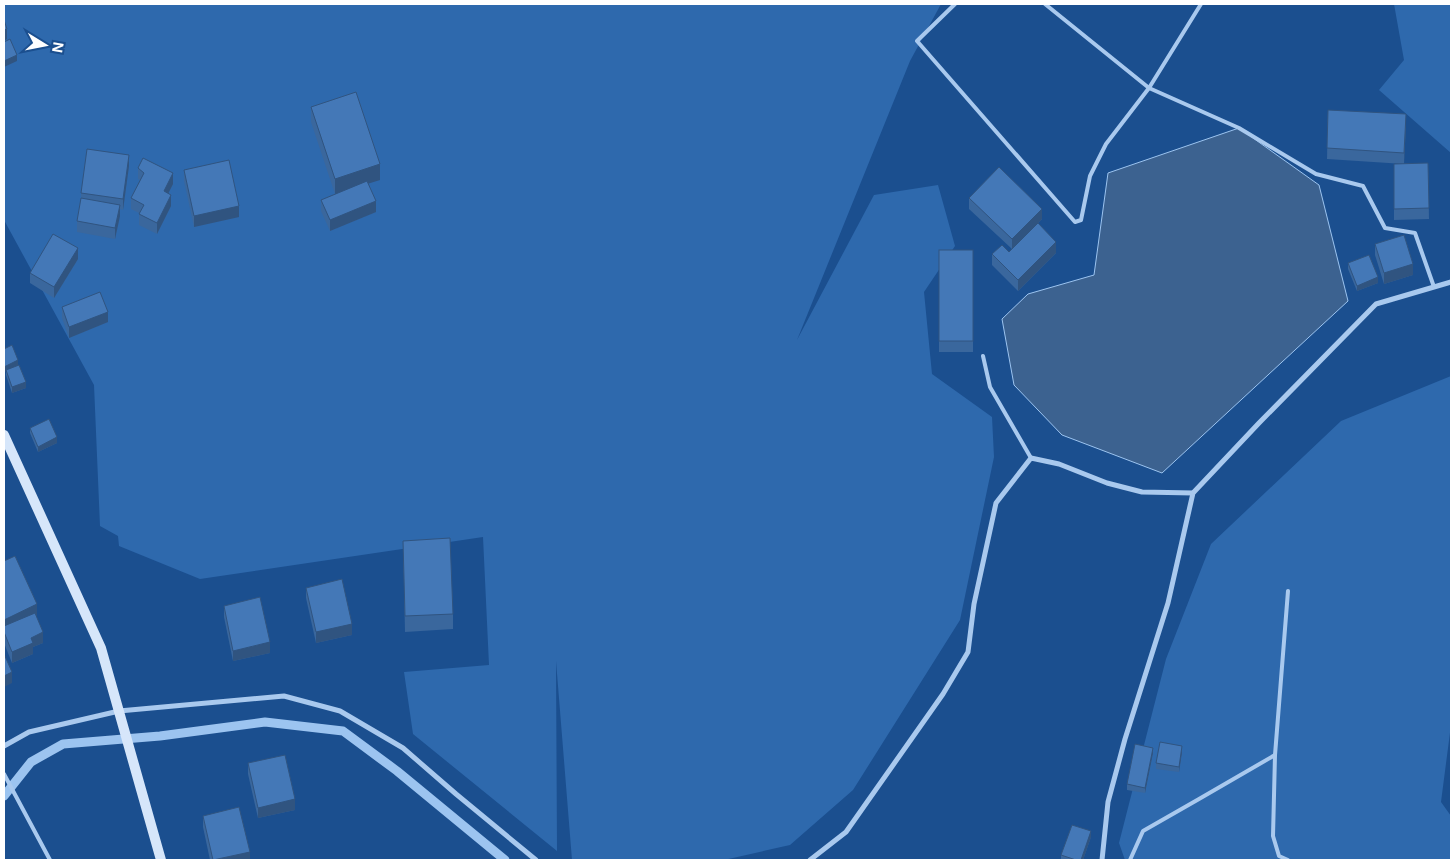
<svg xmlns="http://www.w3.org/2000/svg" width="1455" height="864" font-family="Inter,sans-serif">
	<rect width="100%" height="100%" fill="#1b4f8f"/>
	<g fill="#2e69ad">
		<path d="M4,4H941L910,61L797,340L874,195L938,185L955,246L924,292L932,374L992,417L994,457L960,620L853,790L790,845L724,860H572L556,661L557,851L413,734L404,672L489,665L483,537L200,579L119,546L118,536L100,526L94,385L4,220Z"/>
		<path d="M1394,4H1451V153L1379,90L1404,60Z"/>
		<path d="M1451,376V725L1441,802L1451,816V860H1125L1119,843L1166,659L1211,544L1341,421Z"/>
	</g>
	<path fill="#3c6290" stroke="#9cc4f0" d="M1239,128L1319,185L1348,301L1162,473L1062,435L1014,385L1002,319L1028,294L1094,275L1108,173Z"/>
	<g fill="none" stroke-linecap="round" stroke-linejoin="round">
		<path stroke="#9cc4f0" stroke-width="9" d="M4,796L31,762L63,744L160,736L265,722L343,731L397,771L505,860"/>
		<g stroke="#a9c9ee" stroke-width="4">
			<path d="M955,4L917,41L1075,222L1081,220L1090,176L1106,144L1149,88L1201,4"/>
			<path d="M1045,4L1149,88L1239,128L1316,174L1363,186L1385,228L1415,233L1434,287"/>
			<path d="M983,356L990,387L1031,458"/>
			<path d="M1288,591L1275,755L1273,836L1279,856L1288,860"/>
			<path d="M4,774L50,860"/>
			<path d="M1130,860L1143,831L1199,799L1275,755"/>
		</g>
		<g stroke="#a9c9ee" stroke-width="5">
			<path d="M4,746L29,732L119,711L284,696L340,711L403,748L456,794L536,860"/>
			<path d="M810,860L846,832L943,694L968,652L974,604L996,503L1031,458L1059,464L1107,483L1142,492L1193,493"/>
			<path d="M1102,860L1108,802L1125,739L1168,603L1193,493L1259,423L1376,304L1451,282"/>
		</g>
		<path stroke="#d6e6fa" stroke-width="10" d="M4,435L101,648L161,860"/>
	</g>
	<g fill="#3a679d">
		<path d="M311,107L380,180L368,183L376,212L330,231L321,211V200L335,194L311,122Z"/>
		<path d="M1328,110L1406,124L1404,164L1327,159Z"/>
		<path d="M1428,163L1429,219L1394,220V164Z"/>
		<path d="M129,166L123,210L120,209V216L115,239L77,232V221L81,201V193Z"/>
		<path d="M138,168L173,184L168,193L171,206L157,234L139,225V213L131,209V198L140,180L138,179Z"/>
		<path d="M184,170L239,217L194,227L184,181Z"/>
		<path d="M969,198L1042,219L1038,223L1056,253L1018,291L992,265V254L1009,252L1012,249L969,209Z"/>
		<path d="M1451,233V254H1450V243Z"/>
		<path d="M1375,244L1413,275L1384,284L1375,255Z"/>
		<rect x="939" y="250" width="34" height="102"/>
		<path d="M78,259L54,298L30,283V273Z"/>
		<path d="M1348,263L1378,283L1357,291L1348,269Z"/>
		<path d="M62,307L108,322L69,338L62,318Z"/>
		<path d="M4,349L18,366L26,388L12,393L6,375V371L4,372Z"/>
		<path d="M30,428L57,443L38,452L30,433Z"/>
		<path d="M403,541L453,614V629L405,632Z"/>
		<path d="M4,561L37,615H36L43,643L33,647V654L12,663L4,643Z"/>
		<path d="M306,588L352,635L316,643L306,598Z"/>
		<path d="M224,606L270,653L233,661L224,617Z"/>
		<path d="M1182,752L1179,772L1156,769V763Z"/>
		<path d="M1153,753L1145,793L1127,790V784Z"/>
		<path d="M248,763L295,810L258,818L248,774Z"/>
		<path d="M203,816L250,860H210L203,827Z"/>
		<path d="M1091,837L1083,860H1061V855Z"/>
	</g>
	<g fill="#305480">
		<path d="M7,29V39L4,41V30Z"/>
		<path d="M17,55V61L4,67V61Z"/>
		<path d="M1406,114V124L1404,164V153Z"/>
		<path d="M129,155V166L123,210V199Z"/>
		<path d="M380,164V180L335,194V179Z"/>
		<path d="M173,173V184L164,202V191Z"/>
		<path d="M171,195V206L157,234V223Z"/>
		<path d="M376,201V212L330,231V220Z"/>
		<path d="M120,205V216L115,239V228Z"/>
		<path d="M239,206V217L194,227V216Z"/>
		<path d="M1042,209V219L1012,250V239Z"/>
		<path d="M1056,242V253L1018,291V280Z"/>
		<path d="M78,248V259L54,298V287Z"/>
		<path d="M1413,264V275L1384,284V273Z"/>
		<path d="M1378,277V283L1357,291V286Z"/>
		<path d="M108,312V322L69,338V327Z"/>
		<path d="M18,360V366L4,372V367Z"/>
		<path d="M26,382V388L12,393V387Z"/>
		<path d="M57,437V443L38,452V447Z"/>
		<path d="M5,529V540H4V530Z"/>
		<path d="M37,604V615L4,630V620Z"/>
		<path d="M352,624V635L316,643V632Z"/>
		<path d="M43,632V643L33,647V654L12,663V652L31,638Z"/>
		<path d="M270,642V653L233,661V651Z"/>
		<path d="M12,672V683L4,687V676Z"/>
		<path d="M1182,746V752L1179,772V767Z"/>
		<path d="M1153,748V753L1145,793V788Z"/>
		<path d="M295,799V810L258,818V808Z"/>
		<path d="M1091,831V837L1083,860H1081Z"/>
		<path d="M250,852V860H214Z"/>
	</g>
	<g fill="#4478b7" stroke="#305480">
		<path d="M4,20L7,29L4,30Z"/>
		<path d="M10,39L17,55L4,61V42Z"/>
		<path d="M356,92L380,164L335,179L311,107Z"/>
		<path d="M1328,110L1406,114L1404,153L1327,148Z"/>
		<path d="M87,149L129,155L123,199L81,193Z"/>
		<path d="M143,158L173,173L164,191L171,195L157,223L139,214L144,205L131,198L144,173L138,168Z"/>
		<path d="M229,160L239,206L194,216L184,170Z"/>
		<path d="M1428,163L1429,208L1394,209V164Z"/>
		<path d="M999,167L1042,209L1012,239L969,198Z"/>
		<path d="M367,181L376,201L330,220L321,200Z"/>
		<path d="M81,198L120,205L115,228L77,221Z"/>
		<path d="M1038,223L1056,242L1018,280L992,254L1002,245L1009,252Z"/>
		<path d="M53,234L78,248L54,287L30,273Z"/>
		<path d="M1404,235L1413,264L1384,273L1375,244Z"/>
		<rect x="939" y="250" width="34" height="91"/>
		<path d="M1369,255L1378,277L1357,286L1348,263Z"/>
		<path d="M100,292L108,312L69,327L62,307Z"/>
		<path d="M12,345L18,360L4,367V349Z"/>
		<path d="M19,365L26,382L12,387L6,370Z"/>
		<path d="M49,419L57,437L38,447L30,428Z"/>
		<path d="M450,538L453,614L405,616L403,541Z"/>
		<path d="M15,556L37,604L4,620V561Z"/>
		<path d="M342,579L352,624L316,632L306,588Z"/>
		<path d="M260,597L270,642L233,651L224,606Z"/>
		<path d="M35,613L43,632L31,638L33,643L12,652L4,632V626Z"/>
		<path d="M4,654L12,672L4,676Z"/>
		<path d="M1160,742L1182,746L1179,767L1156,763Z"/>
		<path d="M1135,744L1153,748L1145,788L1127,784Z"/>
		<path d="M285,755L295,799L258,808L248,763Z"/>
		<path d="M239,807L250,852L213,860L203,816Z"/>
		<path d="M1072,825L1091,831L1081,860H1076L1061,855Z"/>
	</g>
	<rect width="1455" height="864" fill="none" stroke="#ffffff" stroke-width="10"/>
	<g transform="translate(45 45) rotate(100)" stroke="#1b4f8f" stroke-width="4" paint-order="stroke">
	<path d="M0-4L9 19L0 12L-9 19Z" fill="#ffffff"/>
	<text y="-8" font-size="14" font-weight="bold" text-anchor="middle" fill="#ffffff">N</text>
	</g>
</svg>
